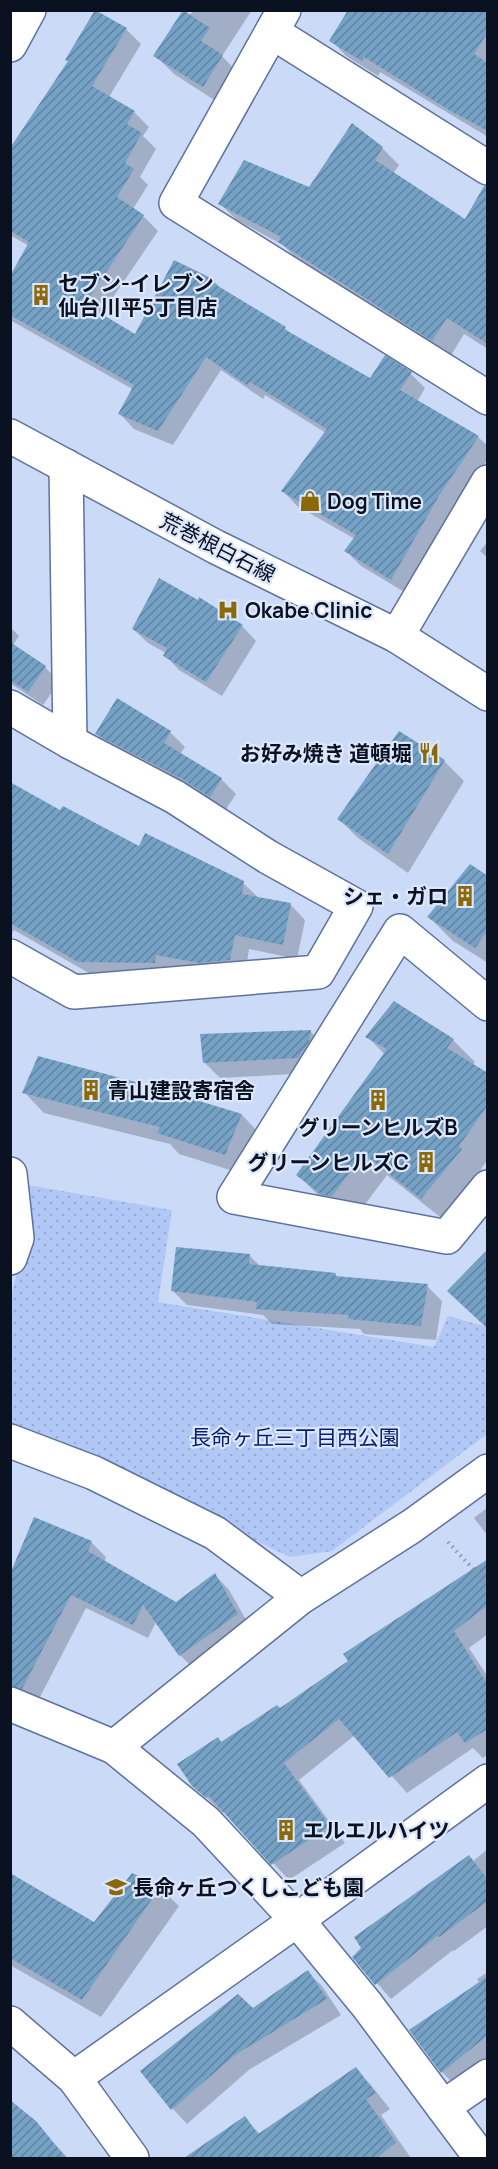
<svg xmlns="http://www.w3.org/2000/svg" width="498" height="2169" font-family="Manrope,'Noto Sans JP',sans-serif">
	<defs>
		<pattern id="grass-dots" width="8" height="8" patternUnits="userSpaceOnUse" patternTransform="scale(1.5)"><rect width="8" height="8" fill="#b1c8f7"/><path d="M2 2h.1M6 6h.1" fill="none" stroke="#97abd3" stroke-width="1.8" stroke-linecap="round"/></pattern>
		<pattern id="building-hatch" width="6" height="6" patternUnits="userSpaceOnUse" patternTransform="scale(1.5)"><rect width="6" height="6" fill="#75a1c5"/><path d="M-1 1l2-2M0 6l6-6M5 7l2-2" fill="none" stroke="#5e82a0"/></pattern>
	</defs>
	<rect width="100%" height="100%" fill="#cbdaf7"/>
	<path fill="url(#grass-dots)" d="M22,1184L172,1210L158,1302L434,1347L448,1316L487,1327V1434L332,1551L290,1557L11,1426V1297L26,1235Z"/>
	<g fill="#0003">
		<path d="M194,10H252L222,56L241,76L222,105L174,74L155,55Z"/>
		<path d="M488,10V137L380,72L378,76L346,56L331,40Z"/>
		<path d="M126,29L141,44L109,97L134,112L149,127L143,136L156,149L140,177L148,185L133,209L144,217L158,231L101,315L136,336L214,281L224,292L285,328L292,336L371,380L411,374L425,388L417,402L478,437L488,446V459L455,509L406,593L361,566L346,551L355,539L297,506L283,491L326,433L265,395L263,399L221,370L173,445L134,429L120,414L134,390L10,320V279L29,246L10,235V169Z"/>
		<path d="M352,125L382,148L399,165L393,174L465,221L488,218V349L464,334L450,357L297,259L283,245L237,220L220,204L309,189Z"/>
		<path d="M488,541V558L480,551Z"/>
		<path d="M242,626L256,641L222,696L179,670L165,655L166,653L148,643L133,629Z"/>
		<path d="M10,627L19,636L13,645L45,667L59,682L43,705L10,683Z"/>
		<path d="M170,732L185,747L180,754L221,779L236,794L225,811L112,748L97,734Z"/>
		<path d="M444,761L464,781L408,873L358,838L339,819Z"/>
		<path d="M10,784L61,812L139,848L243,883L259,898L291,905L305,920L297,959L249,949L245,975L94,976L14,930L10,936Z"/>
		<path d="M488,877V963L453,941L429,917Z"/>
		<path d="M311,1032L325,1047L313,1073L220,1078L205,1063L202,1036Z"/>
		<path d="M367,1036L453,1040L475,1062L472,1065L488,1075V1159L481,1169L484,1172L444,1220L387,1175L355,1218L320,1197L298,1175L385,1055Z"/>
		<path d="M143,1086L242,1115L262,1136L246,1175L179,1154L170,1144L44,1113L24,1092Z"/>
		<path d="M250,1256L261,1267L335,1274L338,1277L427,1286L442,1301L436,1340L364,1334L360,1329L272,1324L263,1315L187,1305L172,1290Z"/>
		<path d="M488,1507V1536L474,1518Z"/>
		<path d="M91,1542L106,1557L104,1562L176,1604L215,1575L229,1590L252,1630L195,1670L180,1655L156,1622L148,1638L86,1608L39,1699L10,1691V1577Z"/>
		<path d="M488,1560V1634L469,1648L488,1677V1755L483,1758L473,1748L407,1793L355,1735L299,1780L345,1843L289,1880L226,1812L223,1813L193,1785L222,1743L280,1710Z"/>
		<path d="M488,1849V1926L454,1951L453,1950L391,1999L354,1957Z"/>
		<path d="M10,1874L95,1924L132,1875L160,1888L179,1906L101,2017L10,1965Z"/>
		<path d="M308,1972L322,1986L341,2015L250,2069L187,2124L173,2109L142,2071L253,2010Z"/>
		<path d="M488,1972V2062L457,2087L442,2072L480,1983L477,1979Z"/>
		<path d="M355,2069L371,2085L390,2109L381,2115L411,2158H213L203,2146L244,2118L260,2134Z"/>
		<path d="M10,2102L34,2122L68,2158H10Z"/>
	</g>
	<g fill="url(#building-hatch)">
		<path d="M95,10L127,28L92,86L135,111L127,124L142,133L125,163L134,169L117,197L144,215L85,304L135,334L174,260L215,280L213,283L286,327L284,329L370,378L385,355L412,372L400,390L479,436L440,494L391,580L344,551L356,535L281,491L327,429L250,382L247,385L206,357L158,431L118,414L134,385L10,315V276L29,242L10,231V148L68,61L65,60Z"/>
		<path d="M183,10L210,28L201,41L223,55L203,87L153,56Z"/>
		<path d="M348,10H488V32L474,54L488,63V131L449,110L364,57L362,61L329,41Z"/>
		<path d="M352,123L383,147L375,160L465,219L484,186L488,187V344L447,318L432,341L278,242L281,237L218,204L244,160L309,187Z"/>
		<path d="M159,578L198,600L199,597L243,625L206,682L163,656L167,648L132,629Z"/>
		<path d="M10,642L46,666L28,692L10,680Z"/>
		<path d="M117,698L171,731L164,743L222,778L210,797L184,780L95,734Z"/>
		<path d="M399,731L445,760L388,854L337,819Z"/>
		<path d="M10,782L60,810L63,806L139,846L145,833L244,881L242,894L291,903L283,945L235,935L230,960L200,963L156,955L155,963L78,962L10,923Z"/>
		<path d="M470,864L488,876V930L475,948L427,917Z"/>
		<path d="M394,1001L454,1039L447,1048L488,1073V1105L459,1146L462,1149L421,1199L364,1154L332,1196L322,1195L296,1175L387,1049L365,1037Z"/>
		<path d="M311,1030L309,1042L298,1058L203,1063L200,1034Z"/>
		<path d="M38,1056L143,1084L242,1114L225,1155L157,1133L160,1127L22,1093Z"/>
		<path d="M176,1247L250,1254L249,1264L336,1273L335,1276L428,1284L421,1326L348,1319L349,1315L256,1309L257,1302L171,1291Z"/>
		<path d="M488,1249V1329L447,1291Z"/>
		<path d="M34,1517L92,1541L88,1551L176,1602L215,1573L238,1614L179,1656L143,1605L133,1625L71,1595L22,1689L10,1686V1574Z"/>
		<path d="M488,1559V1605L454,1631L488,1685V1729L465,1743L457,1732L389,1778L339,1719L284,1763L330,1826L271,1865L209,1796L206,1798L192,1786L177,1764L218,1737L221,1742L277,1705L280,1708L348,1661L343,1654Z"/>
		<path d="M469,1855L488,1880V1901L439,1937L437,1936L375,1985L352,1957L361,1948L354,1937Z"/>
		<path d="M10,1873L94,1922L132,1873L161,1886L82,2000L10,1958Z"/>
		<path d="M308,1970L327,1999L235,2055L171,2110L140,2071L238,1994L253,2008Z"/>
		<path d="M488,1976V2035L441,2073L409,2030Z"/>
		<path d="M356,2067L376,2093L366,2099L396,2142L377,2158H184L245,2116L258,2134Z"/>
		<path d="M10,2100L36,2121L66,2158H10Z"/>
	</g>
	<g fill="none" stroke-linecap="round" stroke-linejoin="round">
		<defs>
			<g id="street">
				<path d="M284,10L176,203L488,398"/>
				<path d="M272,32L488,168"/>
				<path d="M10,45L29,10"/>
				<path d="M66,466L70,742"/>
				<path d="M397,636L488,482"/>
				<path d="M10,707L70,742L175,797L268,857L356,906L318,972L74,992L10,956"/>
				<path d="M488,1004L400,931L234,1197L447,1237L488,1187"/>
				<path d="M10,1174L17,1238L10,1258"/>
				<path d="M10,1441L94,1473L215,1533L301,1597"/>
				<path d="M10,1704L114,1747L206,1822L297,1920L367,2005L481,2158"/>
				<path d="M114,1747L301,1597L412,1526L488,1471"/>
				<path d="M74,2078L297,1920L488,1781"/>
				<path d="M443,2107L488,2076"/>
			</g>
			<g id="secondary">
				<path d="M10,436L216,547L397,636L488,694"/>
				<path d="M10,2023L74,2078L132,2158"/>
			</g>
		</defs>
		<use href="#street" stroke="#5d729d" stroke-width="36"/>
		<use href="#secondary" stroke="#5d729d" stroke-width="36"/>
		<path stroke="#8a97b0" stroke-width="4" stroke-dasharray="1.5 4.5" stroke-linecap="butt" d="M448,1542L488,1585"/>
		<use href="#street" stroke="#fff" stroke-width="33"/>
		<use href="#secondary" stroke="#fff" stroke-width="33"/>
	</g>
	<defs>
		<symbol id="building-bare" viewBox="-9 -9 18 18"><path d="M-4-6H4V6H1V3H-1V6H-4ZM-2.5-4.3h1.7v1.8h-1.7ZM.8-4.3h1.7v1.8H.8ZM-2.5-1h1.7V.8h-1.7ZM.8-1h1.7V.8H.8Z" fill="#8b6808" stroke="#dde7fb" stroke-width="2.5" paint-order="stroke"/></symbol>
		<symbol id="shop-bare" viewBox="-9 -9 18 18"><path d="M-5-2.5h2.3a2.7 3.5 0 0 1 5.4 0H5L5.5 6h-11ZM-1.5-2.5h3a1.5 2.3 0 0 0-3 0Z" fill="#8b6808" stroke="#dde7fb" stroke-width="2.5" paint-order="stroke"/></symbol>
		<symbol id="hospital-bare" viewBox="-9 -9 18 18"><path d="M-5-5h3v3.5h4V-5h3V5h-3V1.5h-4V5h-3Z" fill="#8b6808" stroke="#dde7fb" stroke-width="2.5" paint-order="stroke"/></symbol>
		<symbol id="restaurant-bare" viewBox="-9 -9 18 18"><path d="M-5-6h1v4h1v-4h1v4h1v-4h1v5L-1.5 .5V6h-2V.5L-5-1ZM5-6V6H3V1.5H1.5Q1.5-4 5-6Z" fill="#8b6808" stroke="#dde7fb" stroke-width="2.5" paint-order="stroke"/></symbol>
		<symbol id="school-bare" viewBox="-9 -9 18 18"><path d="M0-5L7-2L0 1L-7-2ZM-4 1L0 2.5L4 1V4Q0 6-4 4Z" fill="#8b6808" stroke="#dde7fb" stroke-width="2.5" paint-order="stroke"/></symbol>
	</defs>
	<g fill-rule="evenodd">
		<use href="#building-bare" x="26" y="280" width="30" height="30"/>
		<use href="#shop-bare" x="295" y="486" width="30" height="30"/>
		<use href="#hospital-bare" x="213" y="595" width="30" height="30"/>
		<use href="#restaurant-bare" x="414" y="738" width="30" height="30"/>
		<use href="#building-bare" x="450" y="881" width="30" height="30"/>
		<use href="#building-bare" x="76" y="1075" width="30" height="30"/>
		<use href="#building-bare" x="363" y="1085" width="30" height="30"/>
		<use href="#building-bare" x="411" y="1147" width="30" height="30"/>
		<use href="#building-bare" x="271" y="1815" width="30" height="30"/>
		<use href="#school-bare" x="101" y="1872" width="30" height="30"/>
	</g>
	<g text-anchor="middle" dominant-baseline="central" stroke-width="4.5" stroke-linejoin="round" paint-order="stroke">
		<g font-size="21" font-weight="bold" fill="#0a1222" stroke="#dde7fb" text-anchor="start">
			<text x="58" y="283">セブン-イレブン<tspan x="58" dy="24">仙台川平5丁目店</tspan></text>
			<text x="327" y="501">Dog Time</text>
			<text x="245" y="610">Okabe Clinic</text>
			<text x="412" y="753" text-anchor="end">お好み焼き 道頓堀</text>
			<text x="448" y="896" text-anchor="end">シェ・ガロ</text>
			<text x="108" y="1090">青山建設寄宿舎</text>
			<text x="378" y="1127" text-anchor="middle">グリーンヒルズB</text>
			<text x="409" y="1162" text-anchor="end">グリーンヒルズC</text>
			<text x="303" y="1830">エルエルハイツ</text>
			<text x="133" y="1887">長命ヶ丘つくしこども園</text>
		</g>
		<g font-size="21" fill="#0a1222" stroke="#dde7fb">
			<text transform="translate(218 547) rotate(27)">荒巻根白石線</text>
		</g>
		<g font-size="21" fill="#041e72" stroke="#dde7fb">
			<text x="295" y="1437">長命ヶ丘三丁目西公園</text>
		</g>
	</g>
	<rect width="498" height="2169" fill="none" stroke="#0a1222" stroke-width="24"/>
</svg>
